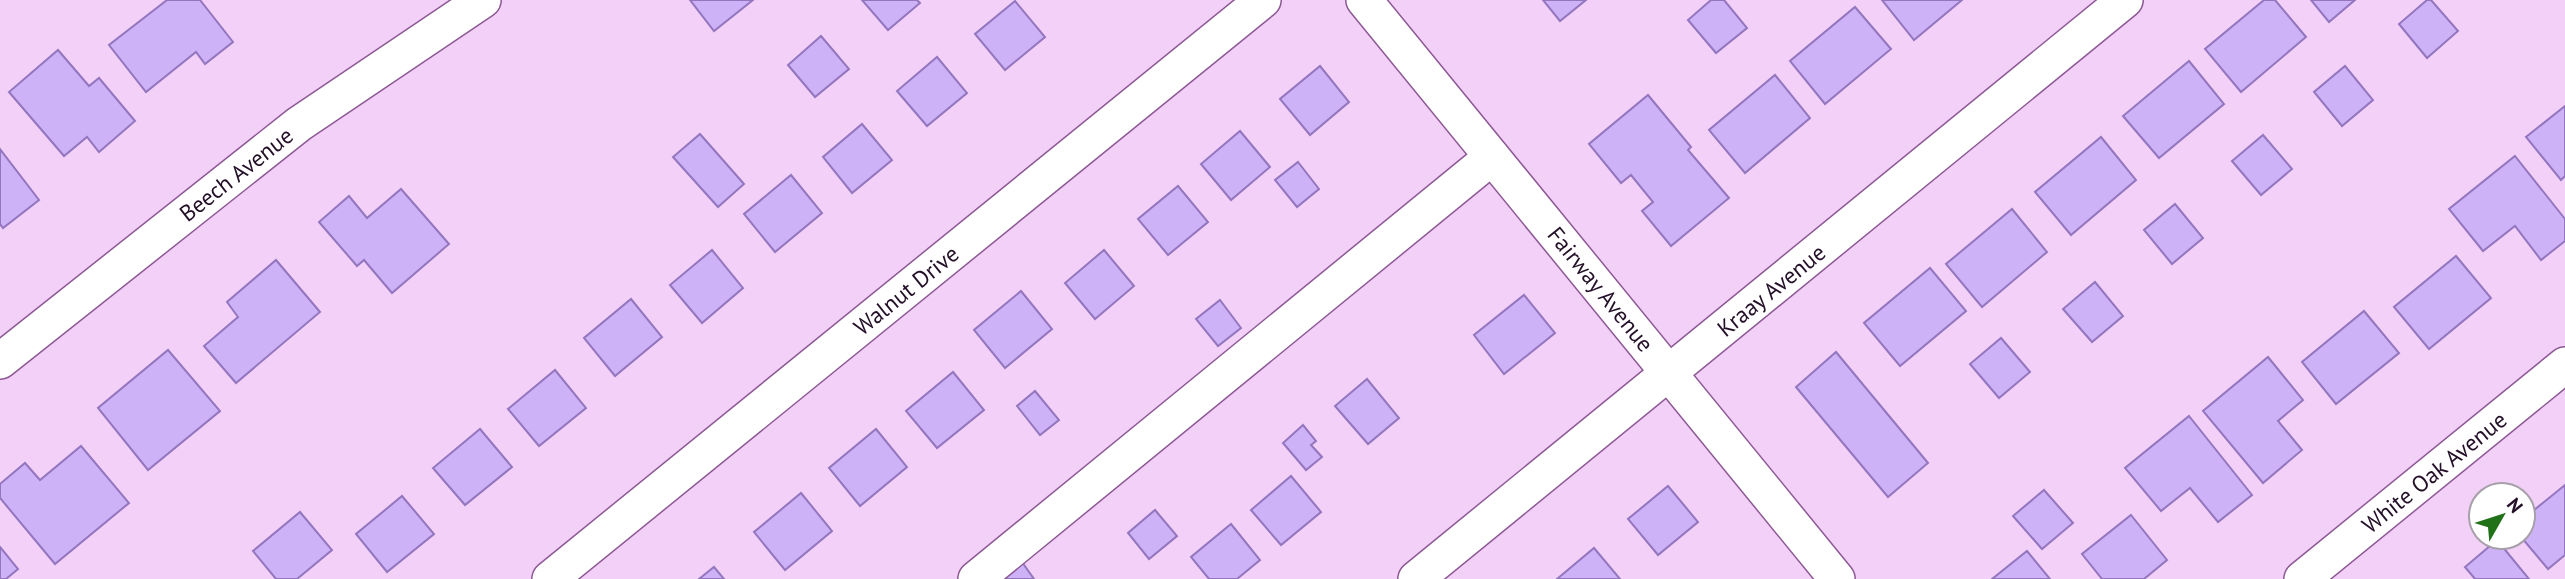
<svg xmlns="http://www.w3.org/2000/svg" width="2565" height="579" font-family="'PT Sans',sans-serif">
	<rect width="100%" height="100%" fill="#f3d0f8"/>
	<g fill="#cdb2f8" stroke="#9376be" stroke-width="2">
		<path d="M167,0H200L233,42L205,64L196,52L146,92L109,45Z"/>
		<path d="M690,0H753L714,31Z"/>
		<path d="M862,0H917L920,3L888,30Z"/>
		<path d="M1543,0H1586L1560,21Z"/>
		<path d="M1711,0H1724L1747,28L1716,53L1688,20Z"/>
		<path d="M1882,0H1962L1914,40Z"/>
		<path d="M2264,0H2275L2306,37L2241,92L2205,49Z"/>
		<path d="M2311,0H2355L2329,22Z"/>
		<path d="M2427,0H2431L2458,31L2427,58L2399,24Z"/>
		<path d="M1015,1L1045,37L1005,70L975,34Z"/>
		<path d="M1855,7L1891,49L1825,104L1790,61Z"/>
		<path d="M821,36L849,69L815,97L788,65Z"/>
		<path d="M58,50L89,86L99,78L135,121L99,152L87,137L64,156L9,92Z"/>
		<path d="M937,57L967,93L927,126L897,91Z"/>
		<path d="M2189,61L2224,104L2159,158L2123,116Z"/>
		<path d="M1320,66L1349,102L1310,135L1280,99Z"/>
		<path d="M2345,66L2373,100L2342,126L2314,92Z"/>
		<path d="M1775,75L1810,118L1745,173L1709,130Z"/>
		<path d="M1648,95L1691,147L1688,150L1729,198L1671,246L1642,211L1653,202L1631,175L1621,183L1589,144Z"/>
		<path d="M2565,106V176L2561,180L2526,137Z"/>
		<path d="M862,124L892,160L852,193L823,157Z"/>
		<path d="M1240,131L1270,167L1231,200L1201,164Z"/>
		<path d="M700,134L744,184L718,207L673,157Z"/>
		<path d="M2263,135L2292,169L2261,195L2232,161Z"/>
		<path d="M2101,137L2136,180L2071,235L2035,192Z"/>
		<path d="M0,149L39,200L3,228L0,224Z"/>
		<path d="M2515,156L2565,219V241L2541,260L2515,226L2483,251L2449,209Z"/>
		<path d="M1298,162L1319,189L1297,207L1275,180Z"/>
		<path d="M791,175L822,213L775,252L744,214Z"/>
		<path d="M1178,186L1208,222L1168,255L1138,219Z"/>
		<path d="M401,189L449,244L392,293L364,260L357,266L319,222L349,196L367,218Z"/>
		<path d="M2175,204L2203,238L2172,264L2144,230Z"/>
		<path d="M2012,209L2047,252L1982,307L1946,264Z"/>
		<path d="M712,250L743,288L702,323L670,285Z"/>
		<path d="M1104,250L1134,286L1095,319L1065,283Z"/>
		<path d="M2456,256L2491,298L2429,349L2394,307Z"/>
		<path d="M276,260L320,312L236,383L204,346L238,317L227,302Z"/>
		<path d="M1930,268L1966,311L1900,366L1864,323Z"/>
		<path d="M2095,282L2123,316L2092,342L2063,309Z"/>
		<path d="M1021,291L1052,329L1005,368L974,330Z"/>
		<path d="M1524,295L1555,333L1504,374L1474,335Z"/>
		<path d="M631,299L662,337L615,376L584,338Z"/>
		<path d="M1220,300L1241,328L1218,346L1196,319Z"/>
		<path d="M2364,311L2399,353L2336,404L2302,362Z"/>
		<path d="M2001,338L2030,372L1999,398L1970,364Z"/>
		<path d="M168,350L220,411L148,470L98,408Z"/>
		<path d="M1836,352L1928,463L1888,497L1796,387Z"/>
		<path d="M2268,357L2303,400L2278,421L2302,450L2263,483L2203,411Z"/>
		<path d="M555,370L586,408L539,446L508,409Z"/>
		<path d="M953,372L984,410L937,448L906,411Z"/>
		<path d="M1367,379L1399,418L1368,444L1335,406Z"/>
		<path d="M1035,391L1059,420L1040,435L1017,406Z"/>
		<path d="M2189,416L2252,495L2218,522L2190,488L2161,511L2125,468Z"/>
		<path d="M1303,425L1316,441L1311,445L1322,457L1306,470L1283,443Z"/>
		<path d="M480,429L512,467L465,505L433,468Z"/>
		<path d="M876,429L907,467L860,506L829,468Z"/>
		<path d="M81,446L129,503L55,564L0,498V484L25,463L40,480Z"/>
		<path d="M1291,476L1321,512L1281,545L1251,510Z"/>
		<path d="M2565,485V555L2548,569L2521,537L2523,519Z"/>
		<path d="M1668,486L1698,522L1658,555L1628,519Z"/>
		<path d="M2044,490L2073,523L2042,549L2013,516Z"/>
		<path d="M801,493L832,531L785,570L754,532Z"/>
		<path d="M402,496L434,534L387,572L356,534Z"/>
		<path d="M1155,510L1177,536L1149,559L1128,533Z"/>
		<path d="M300,512L332,550L297,579H276L253,551Z"/>
		<path d="M2131,515L2167,560L2144,579H2102L2082,554Z"/>
		<path d="M1231,524L1260,560L1237,579H1209L1191,557Z"/>
		<path d="M2497,540L2529,579H2475L2465,567Z"/>
		<path d="M0,547L18,569L6,579H0Z"/>
		<path d="M1594,548L1620,579H1557Z"/>
		<path d="M2027,551L2050,579H1992Z"/>
		<path d="M1022,562L1034,579H1000Z"/>
		<path d="M714,567L724,579H699Z"/>
	</g>
	<g fill="none" stroke-linecap="round" stroke-linejoin="round">
		<defs>
			<g id="minor">
				<path d="M1364,0L1837,579"/>
				<path d="M0,361L299,124L483,0"/>
				<path d="M550,579L1263,0"/>
				<path d="M976,579L1492,157"/>
				<path d="M1416,579L2125,0"/>
				<path d="M2302,579L2565,365"/>
			</g>
		</defs>
		<use href="#minor" stroke="#8d5995" stroke-width="38"/>
		<use href="#minor" stroke="#fff" stroke-width="35"/>
	</g>
	<g text-anchor="middle" dominant-baseline="central" stroke-width="7" stroke-linejoin="round" paint-order="stroke">
		<g font-size="23" fill="#240f28" stroke="#fff">
			<text transform="translate(236 174) rotate(-38)">Beech Avenue</text>
			<text transform="translate(1601 289) rotate(51)">Fairway Avenue</text>
			<text transform="translate(906 290) rotate(-39)">Walnut Drive</text>
			<text transform="translate(1771 290) rotate(-39)">Kraay Avenue</text>
			<text transform="translate(2434 472) rotate(-39)">White Oak Avenue</text>
		</g>
	</g>
	<g transform="translate(2502 516) rotate(51)"><circle r="33" fill="#ffffff" stroke="#a79fa9" stroke-width="2"/>
	<path d="M0-5L12 26L0 18L-12 26Z" fill="#217118"/>
	<text y="-10" font-size="19" font-weight="bold" text-anchor="middle" fill="#240f28">N</text>
	</g>
</svg>
